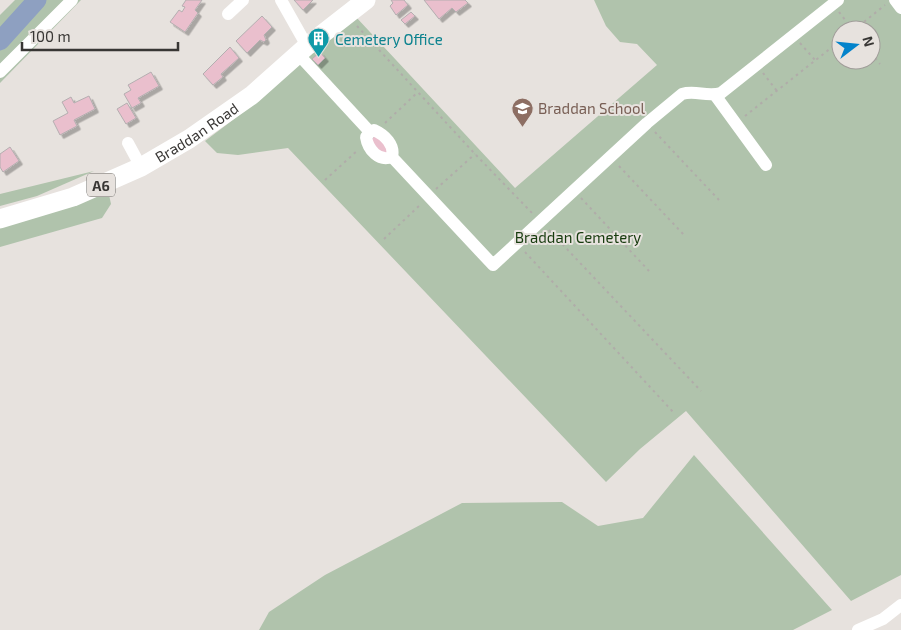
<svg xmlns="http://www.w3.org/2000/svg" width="901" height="630" font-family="'Exo 2',sans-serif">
	<defs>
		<filter id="shadow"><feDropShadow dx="3.5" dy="3.5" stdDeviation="0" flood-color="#0004"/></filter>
	</defs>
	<rect width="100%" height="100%" fill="#e7e2de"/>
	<g fill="#b0c3ac" fill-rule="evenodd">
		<path d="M15,0H81L0,83V15Z"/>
		<path d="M594,0H901V575L851,601L686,411L640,449L606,482L288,148L238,155L217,153L205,141L250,107L298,65H302L307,57L356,17L515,188L657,65L637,44L620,42L606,26ZM841,30H871V60H841Z"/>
		<path d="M94,171L37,196L0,206V194Z"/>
		<path d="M108,190L111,204L102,218L0,247V226Z"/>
		<path d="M694,455L832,610L793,630H259L269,612L325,575L462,503L562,502L598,526L643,518Z"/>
	</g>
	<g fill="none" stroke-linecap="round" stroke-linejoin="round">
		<path stroke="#8ea0c1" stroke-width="19" d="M0,41L37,0"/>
	</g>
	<g fill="#eabfcd" stroke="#b4aeb0" filter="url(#shadow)">
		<path d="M186,0H202L195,10L198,13L185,32L170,22L179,10L182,12L185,7L182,6Z"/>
		<path d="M294,0H313L303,10Z"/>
		<path d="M391,0H404L408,5L396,15L390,6L393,3Z"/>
		<path d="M424,0H465L468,3L456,12L452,8L439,19Z"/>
		<path d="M411,12L415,16L405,24L401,20Z"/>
		<path d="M262,16L272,27L264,35L266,40L264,42L260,40L247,53L236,41Z"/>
		<path d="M230,47L239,58L221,74L223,77L213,85L203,74Z"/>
		<path d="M320,52L325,58L318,65L312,59Z"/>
		<path d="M151,72L159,86L138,98L141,103L132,108L124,94L131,90L128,85Z"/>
		<path d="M89,96L95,109L74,120L77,126L60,135L53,121L68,113L62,102L71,97L74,103Z"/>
		<path d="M127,103L136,118L126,124L117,109Z"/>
		<path d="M377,134L390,151L383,156L370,140Z"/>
		<path d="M10,147L19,161L3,172L0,167V154Z"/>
	</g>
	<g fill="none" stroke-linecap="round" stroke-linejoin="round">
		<g stroke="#b0aca9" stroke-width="2" stroke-dasharray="2.5 4" stroke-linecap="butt">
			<path d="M839,12L853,30"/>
			<path d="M357,26L475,154L533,214"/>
			<path d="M854,30L885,5"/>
			<path d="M800,43L815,60"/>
			<path d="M871,53L880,64"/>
			<path d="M763,73L777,91"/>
			<path d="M745,116L841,40"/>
			<path d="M385,123L418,92"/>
			<path d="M655,132L719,200"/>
			<path d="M619,166L684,235"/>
			<path d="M325,180L358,150"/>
			<path d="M436,189L475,154"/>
			<path d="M581,198L649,271"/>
			<path d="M549,230L701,391"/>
			<path d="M384,239L420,205"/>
			<path d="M525,252L675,414"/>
		</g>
		<g stroke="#fff" stroke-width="12">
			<path d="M281,0L307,46"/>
			<path d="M895,0L901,8"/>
			<path d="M228,14L243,0"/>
			<path d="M298,54L370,132"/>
			<path d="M0,72L72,0"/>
			<path d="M715,95L766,165"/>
			<path d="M370,132L374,130C385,135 395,145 392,157L493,265L647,123L682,94C695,90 707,97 721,93L838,0"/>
			<path d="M370,132L366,137C368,150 379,162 392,157"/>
			<path d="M128,143L141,167"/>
			<path d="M858,630L883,619L901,605"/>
		</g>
		<path stroke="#fff" stroke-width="19" id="s1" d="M0,219L73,197L141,167L189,139L252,95L307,46L366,0"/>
	</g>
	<defs>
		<symbol id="building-pin" viewBox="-11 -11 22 30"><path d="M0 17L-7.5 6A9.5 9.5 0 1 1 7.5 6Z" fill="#0f9aa8" stroke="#e7e2de"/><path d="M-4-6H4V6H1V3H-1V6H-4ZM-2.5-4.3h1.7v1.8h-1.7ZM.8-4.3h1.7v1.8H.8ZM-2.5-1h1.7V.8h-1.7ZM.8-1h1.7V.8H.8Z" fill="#fff"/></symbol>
		<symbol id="school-pin" viewBox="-11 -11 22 30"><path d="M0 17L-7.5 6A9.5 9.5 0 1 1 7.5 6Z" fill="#8d6e63" stroke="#e7e2de"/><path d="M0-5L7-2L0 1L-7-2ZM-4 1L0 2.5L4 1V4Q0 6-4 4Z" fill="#fff"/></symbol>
	</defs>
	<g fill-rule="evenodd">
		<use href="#building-pin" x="306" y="26" width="25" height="34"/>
		<use href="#school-pin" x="510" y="96" width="25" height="34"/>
	</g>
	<g text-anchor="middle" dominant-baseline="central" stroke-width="4" stroke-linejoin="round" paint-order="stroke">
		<rect fill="#e7e2de" stroke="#6c6a67" stroke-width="1" x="87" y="173.5" width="28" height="23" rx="4"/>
		<g font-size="14" font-weight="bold" fill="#383634">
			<text x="101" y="185">A6</text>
		</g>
		<g font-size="15" fill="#0d838f" stroke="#e7e2de" text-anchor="start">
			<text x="335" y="39">Cemetery Office</text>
		</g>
		<g font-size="15" fill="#785e54" stroke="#e7e2de" text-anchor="start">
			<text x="538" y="108">Braddan School</text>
		</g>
		<g font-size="15" fill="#383634" stroke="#e7e2de">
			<text stroke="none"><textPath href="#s1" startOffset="216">Braddan Road</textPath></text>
		</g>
		<g font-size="15" fill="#173b0e" stroke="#e7e2de">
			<text x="578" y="237">Braddan Cemetery</text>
		</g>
	</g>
	<g transform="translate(856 45) rotate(74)"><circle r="24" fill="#e7e2de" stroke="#a19d9a"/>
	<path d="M0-4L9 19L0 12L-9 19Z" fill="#0383cb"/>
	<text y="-8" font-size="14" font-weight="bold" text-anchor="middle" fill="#383634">N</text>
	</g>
	<path d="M22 42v8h156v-8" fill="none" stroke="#383634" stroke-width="2.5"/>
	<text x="30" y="42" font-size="15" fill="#383634" stroke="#e7e2de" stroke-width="4" paint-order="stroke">100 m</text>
</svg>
